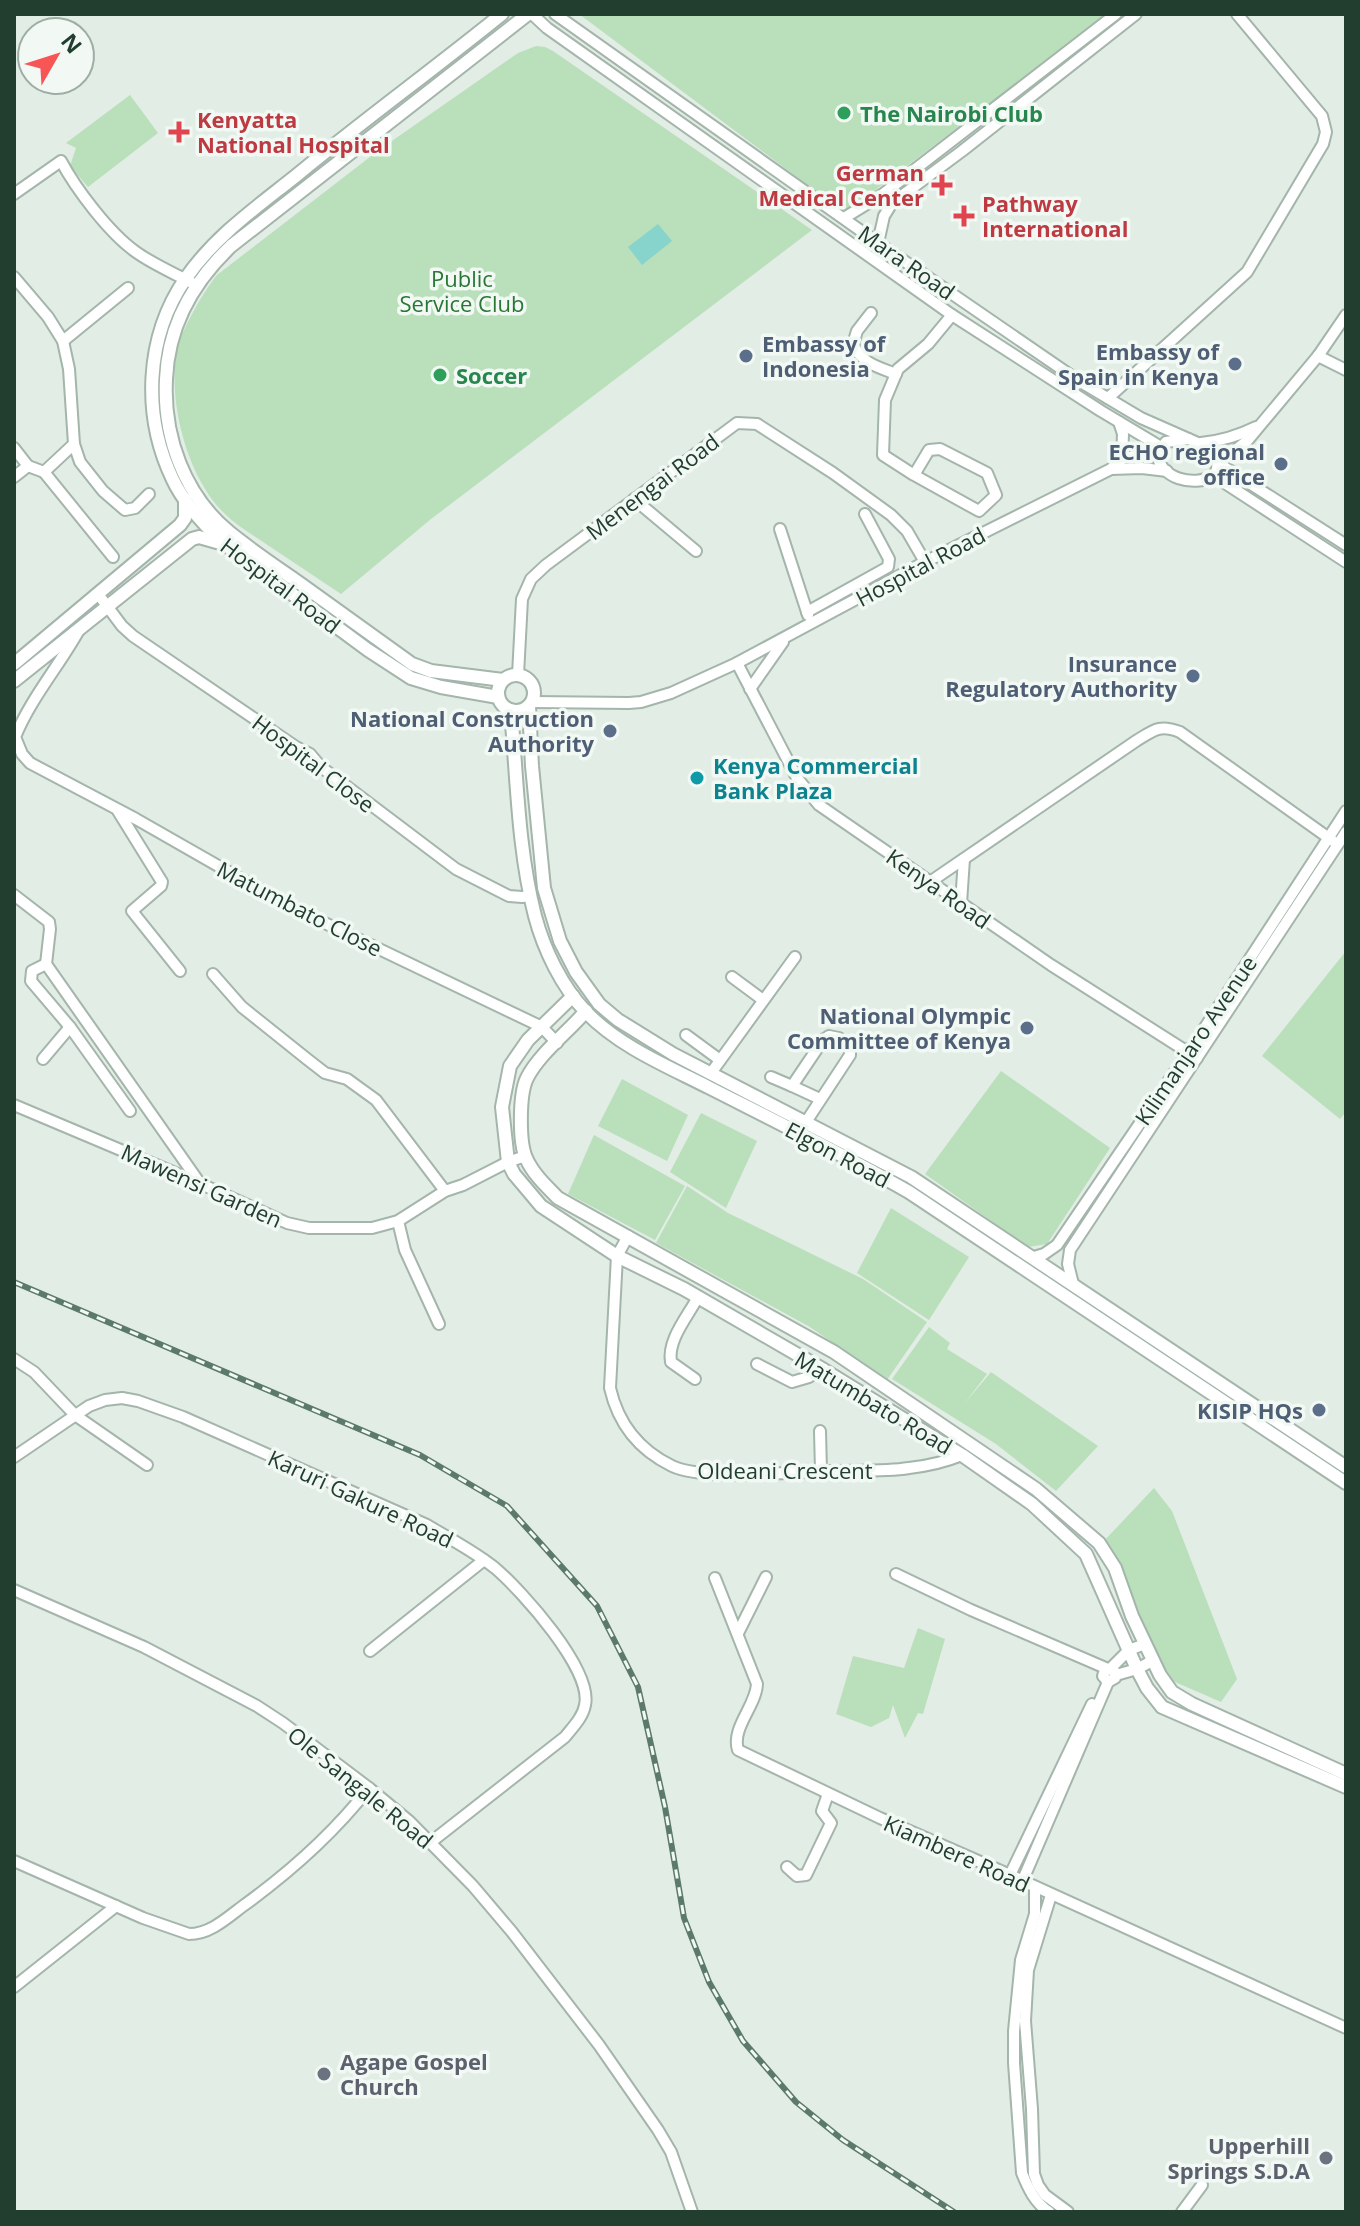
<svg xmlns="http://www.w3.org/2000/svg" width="1360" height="2226" font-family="'Open Sans',sans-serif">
	<rect width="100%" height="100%" fill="#e2ede5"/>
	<g fill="#badfbb">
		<path d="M579,14H1107L845,213Z"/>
		<path d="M536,46L545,47L553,51L812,230L431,519L341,594C317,578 293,562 269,546C255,536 238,527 225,514C187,478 167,400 177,349C181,331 205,289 217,275L379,150L518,53Z"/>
		<path d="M130,95L158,133L88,187L70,166L76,148L66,143Z"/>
		<path d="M1346,951V1112L1340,1119L1262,1056Z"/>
		<path d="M1001,1071L1110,1148L1047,1244L1028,1247L925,1174Z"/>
		<path d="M622,1079L688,1115L667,1161L598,1126Z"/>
		<path d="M701,1113L757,1141L726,1208L670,1172Z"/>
		<path d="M594,1135L685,1186L655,1240L568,1194Z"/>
		<path d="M687,1186L728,1213L863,1279L927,1322L887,1380L810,1327L656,1243Z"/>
		<path d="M891,1208L969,1257L929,1320L857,1273Z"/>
		<path d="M929,1327L950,1343L947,1349L987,1374L964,1404L991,1372L1098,1446L1056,1491L996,1444L892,1379Z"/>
		<path d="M1154,1488L1172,1511L1237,1679L1221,1702L1166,1678L1124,1581L1103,1542Z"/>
		<path d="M918,1628L945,1639L923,1714L918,1713L905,1738L893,1705L889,1718L871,1727L836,1714L853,1656L904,1668Z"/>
	</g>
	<path fill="#87d4cd" d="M658,224L672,241L642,265L628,247Z"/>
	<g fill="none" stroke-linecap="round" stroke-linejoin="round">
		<defs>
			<g id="minor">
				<path d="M532,14L547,28L952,315L1101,411L1161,447"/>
				<path d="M555,14L878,243L1079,381L1141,418L1209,448L1218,458L1217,469L1214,476C1193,487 1160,479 1157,453L1166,442L1189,439"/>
				<path d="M14,194L61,161C76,189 109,233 136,252C154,265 176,274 196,285"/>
				<path d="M844,218L883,194L1116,14"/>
				<path d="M878,243L884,216L892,203L962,151L1136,14"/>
				<path d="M14,277L48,317L63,341L69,369L74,444L80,462L103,491L125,510L135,508L149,494"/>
				<path d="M871,313L857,331L853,344C861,363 878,367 896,374"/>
				<path d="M63,341L128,288"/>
				<path d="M1318,356L1346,370"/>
				<path d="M1108,398L1247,272L1323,144L1326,132L1322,116L1237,14"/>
				<path d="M1119,422L1123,434L1122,459"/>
				<path d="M1201,443C1221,441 1238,436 1256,427"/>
				<path d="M14,448L28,466"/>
				<path d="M1218,458L1232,453L1247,441L1318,356L1346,315"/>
				<path d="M1218,463L1346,545"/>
				<path d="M1111,469L1142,468L1167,471"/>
				<path d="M44,472L113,557"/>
				<path d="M914,475L979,511L996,495L987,473L940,449L929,450L914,475L883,455L885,400L898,369L928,344L952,315"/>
				<path d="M1214,476L1346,562"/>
				<path d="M14,477L28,466L44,472L74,444"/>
				<path d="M634,499L696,551"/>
				<path d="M780,529L808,615"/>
				<path d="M98,594L122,626L133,636L296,747L310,754L321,767L456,869L509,896L522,897L531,896"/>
				<path d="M807,612L888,567L889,559L865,514"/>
				<path d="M79,630C59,666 31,698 15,737L22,754L30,763L136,819L283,903L542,1027L557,1043"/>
				<path d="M737,663L797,778L819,805L1051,965L1197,1058"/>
				<path d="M518,675L522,599L531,579L546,565L737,423L757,424L833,473L891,515L907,531L925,562"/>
				<path d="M750,689L783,642"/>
				<path d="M532,702L629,703L641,702L671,693L737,663L925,562L1111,469L1122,459L1159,450"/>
				<path d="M118,811L162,882L161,886L132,911L180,971"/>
				<path d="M930,882L1136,741C1154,730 1159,724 1180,732L1333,841"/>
				<path d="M14,895L49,922L50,929L46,964"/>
				<path d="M961,903L964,859"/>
				<path d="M46,964L199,1182"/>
				<path d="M46,964L32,971L31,981L70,1027L130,1111"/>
				<path d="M213,974L242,1007L307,1059L325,1073L347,1079L376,1100L445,1191"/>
				<path d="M732,977L763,1000"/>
				<path d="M686,1035L720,1060"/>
				<path d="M43,1059L70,1027"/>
				<path d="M711,1073L795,957"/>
				<path d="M771,1077L792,1086"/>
				<path d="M14,1105L199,1183L287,1223L309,1228H372L398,1221L445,1191L463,1185L508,1162L525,1156"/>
				<path d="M806,1122L850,1055V1048L839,1038L829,1036L823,1040L792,1086L820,1099"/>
				<path d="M398,1221L405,1250L439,1324"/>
				<path d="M628,1236L617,1256L610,1388C618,1423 639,1450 672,1466C703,1481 793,1472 830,1471C856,1470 883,1472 909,1468C927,1466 945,1462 962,1455"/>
				<path d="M1034,1257L1044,1254L1057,1245L1202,1032L1346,811"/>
				<path d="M1073,1284L1068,1264L1070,1250L1346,832"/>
				<path d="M14,1359L34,1372L75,1415L147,1465"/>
				<path d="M757,1364L792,1382L809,1377L819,1367"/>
				<path d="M695,1379L671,1362C667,1340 688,1316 698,1297"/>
				<path d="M820,1431L821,1471"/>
				<path d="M14,1457L89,1406L105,1400L122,1398L138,1401L183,1417L427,1525C450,1539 474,1551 495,1568C522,1591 593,1670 585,1705C583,1717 573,1727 565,1737L431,1842"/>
				<path d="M896,1574L971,1610L1108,1669"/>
				<path d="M715,1578L757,1684C756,1706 731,1728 738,1750L880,1818L1010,1875L1346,2028"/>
				<path d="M14,1590L144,1647L257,1706L283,1723L369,1788L409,1821L473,1886L512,1932L599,2045L658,2130L671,2152L692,2212"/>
				<path d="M738,1633L766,1577"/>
				<path d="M370,1651L484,1560"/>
				<path d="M1116,1675L1137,1669L1152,1661"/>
				<path d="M1108,1682L1103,1676L1105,1670L1110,1669L1129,1650L1145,1644"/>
				<path d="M14,1861L143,1918L189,1934C210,1934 227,1918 243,1906C290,1872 333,1834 369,1788"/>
				<path d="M787,1867L797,1876L806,1875L831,1823L822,1811L828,1794"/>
				<path d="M1010,1875L1092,1704"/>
				<path d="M1022,1882L1108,1682L1115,1678V1672L1110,1669"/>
				<path d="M1035,1888V1914L1021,1960L1014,2031V2063L1022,2173C1028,2188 1035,2203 1049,2212"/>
				<path d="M1051,1895L1028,1970L1025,2021L1032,2109L1034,2174L1038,2185L1045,2195L1068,2212"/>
				<path d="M14,1987L116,1906"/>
				<path d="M1182,2212L1202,2185"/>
			</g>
			<g id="tertiary">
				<path d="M14,664L180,525L185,518V499"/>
				<circle cx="516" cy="693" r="18"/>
				<path d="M503,680L431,671L412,664C374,637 336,609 298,582C275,566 251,550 229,532C184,495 163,436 166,379C168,327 193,282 231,246L528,14"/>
				<path d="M14,681L192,539L199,537L220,543"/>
				<path d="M498,697L441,687L411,678L368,650L227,546C207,528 185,505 173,480C142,416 145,337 186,278C215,236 257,207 297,175C364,120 434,69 502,14"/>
				<path d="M529,706L532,766L544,888L560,941L576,972L599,1004L618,1020L673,1054L911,1177L1346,1467"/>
				<path d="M511,711C517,779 518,850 535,916C544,950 562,987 586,1012C620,1047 667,1066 710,1088C777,1122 844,1155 909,1192L1346,1483"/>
				<path d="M573,996L528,1040L510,1066L502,1107L508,1162L514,1174L541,1206L617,1256L684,1289L824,1370L962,1455L1032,1504L1086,1554L1137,1669L1147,1688L1162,1707L1346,1787"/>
				<path d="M586,1011C568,1032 539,1054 527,1078C519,1094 519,1142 526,1158C533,1174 546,1186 558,1198L834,1352L1036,1489L1099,1543L1115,1568L1132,1616L1160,1675L1172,1692L1192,1704L1346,1774"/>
			</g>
		</defs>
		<use href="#minor" stroke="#a4b5ab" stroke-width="14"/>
		<use href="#tertiary" stroke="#a4b5ab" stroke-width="16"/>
		<use href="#minor" stroke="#fff" stroke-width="10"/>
		<use href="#tertiary" stroke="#fff" stroke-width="12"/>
		<defs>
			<path id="rail" d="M14,1282L420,1455L507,1506L597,1606L638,1687L665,1807L684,1918L709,1982L743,2041L796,2102L843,2140L954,2212"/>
		</defs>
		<use href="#rail" stroke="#5b7a6a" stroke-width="6"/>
		<use href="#rail" stroke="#f2f9f4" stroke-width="3" stroke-dasharray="9" stroke-linecap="butt"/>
	</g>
	<g fill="#2e9e5b" stroke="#f2f9f4" stroke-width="3">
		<circle cx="844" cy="113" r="8"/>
		<circle cx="440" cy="375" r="8"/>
	</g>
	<g fill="#e0444e" stroke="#f2f9f4" stroke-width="3">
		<path d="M175 120h8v8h8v8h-8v8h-8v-8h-8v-8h8z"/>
		<path d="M938 173h8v8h8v8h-8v8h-8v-8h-8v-8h8z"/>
		<path d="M960 204h8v8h8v8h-8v8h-8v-8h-8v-8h8z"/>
	</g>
	<g fill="#5c6f8a" stroke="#f2f9f4" stroke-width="3">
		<circle cx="746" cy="356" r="8"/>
		<circle cx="1235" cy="364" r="8"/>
		<circle cx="1281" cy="464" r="8"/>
		<circle cx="1193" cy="676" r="8"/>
		<circle cx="610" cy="731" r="8"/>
		<circle cx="1027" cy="1028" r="8"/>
		<circle cx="1319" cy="1410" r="8"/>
	</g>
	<circle fill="#0f9aa8" stroke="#f2f9f4" stroke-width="3" cx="697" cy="778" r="8"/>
	<g fill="#6b7280" stroke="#f2f9f4" stroke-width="3">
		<circle cx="324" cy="2074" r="8"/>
		<circle cx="1326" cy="2158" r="8"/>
	</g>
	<g text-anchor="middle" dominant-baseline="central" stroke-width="7" stroke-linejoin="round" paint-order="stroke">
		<g font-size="22" font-weight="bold" fill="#27864d" stroke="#f2f9f4" text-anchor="start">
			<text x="860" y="113">The Nairobi Club</text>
			<text x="456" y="375">Soccer</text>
		</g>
		<g font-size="22" font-weight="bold" fill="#be3a42" stroke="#f2f9f4" text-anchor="start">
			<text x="197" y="119">Kenyatta<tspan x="197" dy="25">National Hospital</tspan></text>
			<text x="924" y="172" text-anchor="end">German<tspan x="924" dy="25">Medical Center</tspan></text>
			<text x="982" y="203">Pathway<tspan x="982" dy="25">International</tspan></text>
		</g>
		<g font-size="22" fill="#213e2f" stroke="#f2f9f4">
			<text transform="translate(907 262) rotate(35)">Mara Road</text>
			<text transform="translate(652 486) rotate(-37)">Menengai Road</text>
			<text transform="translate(920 566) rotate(-28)">Hospital Road</text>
			<text transform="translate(281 585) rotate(37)">Hospital Road</text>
			<text transform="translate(314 763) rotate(37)">Hospital Close</text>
			<text transform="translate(939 888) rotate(35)">Kenya Road</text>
			<text transform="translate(300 908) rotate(27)">Matumbato Close</text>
			<text transform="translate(1195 1040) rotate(-56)">Kilimanjaro Avenue</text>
			<text transform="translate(838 1154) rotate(28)">Elgon Road</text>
			<text transform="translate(202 1185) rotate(24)">Mawensi Garden</text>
			<text transform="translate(874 1402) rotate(31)">Matumbato Road</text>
			<text x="785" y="1470">Oldeani Crescent</text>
			<text transform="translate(361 1498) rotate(25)">Karuri Gakure Road</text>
			<text transform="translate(361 1787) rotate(39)">Ole Sangale Road</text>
			<text transform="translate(957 1853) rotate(24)">Kiambere Road</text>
		</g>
		<g font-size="22" fill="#297734" stroke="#f2f9f4">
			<text x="462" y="278">Public<tspan x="462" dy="25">Service Club</tspan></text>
		</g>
		<g font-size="22" font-weight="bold" fill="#4e5e75" stroke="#f2f9f4" text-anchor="end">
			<text x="762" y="343" text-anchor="start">Embassy of<tspan x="762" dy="25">Indonesia</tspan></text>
			<text x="1219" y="351">Embassy of<tspan x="1219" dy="25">Spain in Kenya</tspan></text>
			<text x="1265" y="451">ECHO regional<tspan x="1265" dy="25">office</tspan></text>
			<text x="1177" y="663">Insurance<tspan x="1177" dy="25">Regulatory Authority</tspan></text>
			<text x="594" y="718">National Construction<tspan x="594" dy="25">Authority</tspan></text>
			<text x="1011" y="1015">National Olympic<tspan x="1011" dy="25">Committee of Kenya</tspan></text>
			<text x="1303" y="1410">KISIP HQs</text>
		</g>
		<g font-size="22" font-weight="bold" fill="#0d838f" stroke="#f2f9f4" text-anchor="start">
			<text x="713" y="765">Kenya Commercial<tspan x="713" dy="25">Bank Plaza</tspan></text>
		</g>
		<g font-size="22" font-weight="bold" fill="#5b616d" stroke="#f2f9f4" text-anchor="start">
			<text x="340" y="2061">Agape Gospel<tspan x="340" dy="25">Church</tspan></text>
			<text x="1310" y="2145" text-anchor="end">Upperhill<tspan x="1310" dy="25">Springs S.D.A</tspan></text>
		</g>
	</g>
	<rect width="1360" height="2226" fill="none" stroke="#213e2f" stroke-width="32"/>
	<g transform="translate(56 56) rotate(51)"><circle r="38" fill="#f2f9f4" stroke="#9eaea5" stroke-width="2"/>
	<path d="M0-6L14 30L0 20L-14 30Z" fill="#f85555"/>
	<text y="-12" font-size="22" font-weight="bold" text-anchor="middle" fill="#213e2f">N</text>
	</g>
</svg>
